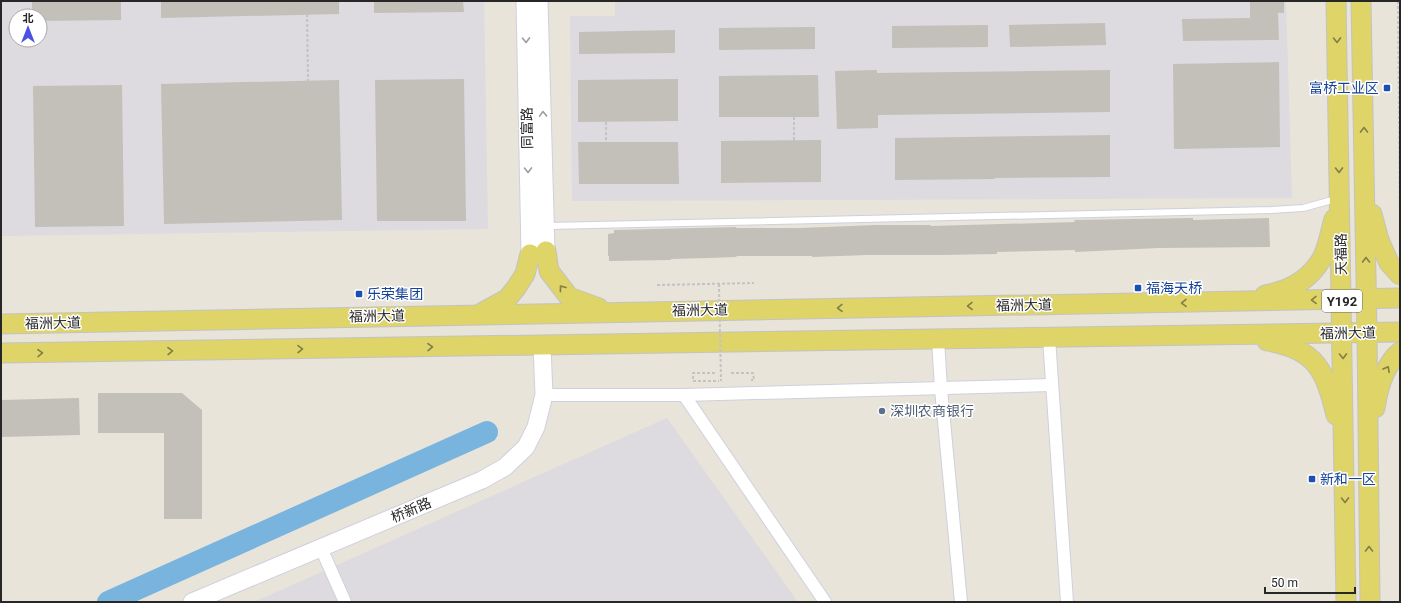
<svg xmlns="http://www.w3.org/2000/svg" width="1401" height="603" font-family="Roboto,'Noto Sans SC',sans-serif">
	<rect width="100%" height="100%" fill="#e8e4da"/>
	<g fill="#dddae0" fill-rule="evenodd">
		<path d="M1,1H484L488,229L1,236ZM16,16H40V40H16Z"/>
		<path d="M615,1H1286L1292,198L572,201L570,16H615Z"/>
		<path d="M667,418L798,602H254Z"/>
	</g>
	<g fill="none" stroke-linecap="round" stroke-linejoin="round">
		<path stroke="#78b4de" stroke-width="22" d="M108,602L487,432"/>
	</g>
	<g fill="#c3c0b9">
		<path d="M32,1H121V20L40,21V16H32Z"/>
		<path d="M161,1H339V14L161,18Z"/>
		<path d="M374,1H463L464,12L374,13Z"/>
		<path d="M1250,1H1284V13H1278L1279,40L1183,41L1182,19L1250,18Z"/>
		<path d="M1105,23L1106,45L1010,47L1009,25Z"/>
		<path d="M988,25V47L892,48V26Z"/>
		<path d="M815,27V49L719,50V28Z"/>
		<path d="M675,30V53L579,54V32Z"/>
		<path d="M1279,62L1280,147L1174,149L1173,64Z"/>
		<path d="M877,70V73L1110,70V112L878,115V128L837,129L835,71Z"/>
		<path d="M818,75L819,117H719V76Z"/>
		<path d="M464,79L466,221H377L375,80Z"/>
		<path d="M678,79V121L578,122V80Z"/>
		<path d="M339,80L342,220L164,224L161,84Z"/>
		<path d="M122,85L124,226L35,227L33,86Z"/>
		<path d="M1110,135V177L995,178V179L895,180V138Z"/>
		<path d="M821,140V182L721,183V141Z"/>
		<path d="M578,142H678L679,184H579Z"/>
		<path d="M1193,218V220L1269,218L1270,247L1159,248L1075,252V250L997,252V254L942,255H867L812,257V256H736L737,257L708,258L671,259V260L609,261V256H608V234L614,233V230L736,227V228H799L876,225H930L931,226L1075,222L1074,220Z"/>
		<path d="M98,393H182L202,410V519H164V433H98Z"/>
		<path d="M79,398L80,435L1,437V400Z"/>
	</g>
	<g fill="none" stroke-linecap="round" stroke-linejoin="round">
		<defs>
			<path id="lane" d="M547,226L1271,210L1303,208L1336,199"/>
			<g id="street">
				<path d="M1049,338L1067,602"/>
				<path d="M938,339L941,389L961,602"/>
				<path d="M544,395H684L1051,385"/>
				<path d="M684,395L825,602"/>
				<path d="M321,548L345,602"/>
			</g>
			<g id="secondary">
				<path d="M525,1L530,254"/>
				<path d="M539,1L546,251"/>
				<path d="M192,602L482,480L505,467L526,447L536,427L544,395L542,346"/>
			</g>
			<g id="primary">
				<path d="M1336,1L1346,602"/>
				<path d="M1361,1L1367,333L1370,602"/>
				<path d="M1372,214L1379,240L1389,263L1400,275"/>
				<path d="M546,251L549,271L569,297L599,308"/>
				<path d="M1265,295C1288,291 1309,280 1321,260C1328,249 1330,232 1334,219"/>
				<path d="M483,312L507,299L516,288L525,274L530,254"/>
				<path d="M1,324C467,314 934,308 1400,298"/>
				<path d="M1267,341C1316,349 1325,370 1336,415"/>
				<path d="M1,353L1400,332"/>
				<path d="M1375,408C1378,389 1384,365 1400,352"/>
			</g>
		</defs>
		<use href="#lane" stroke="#cfd0de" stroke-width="8"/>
		<use href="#street" stroke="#cfd0de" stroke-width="14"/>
		<use href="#secondary" stroke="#cfd0de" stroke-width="19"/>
		<use href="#primary" stroke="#c3c3c3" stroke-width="21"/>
		<g stroke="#c3c3c3" stroke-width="2" stroke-dasharray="3 2" stroke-linecap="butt">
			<path d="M1398,1L1400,225"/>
			<path d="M307,14L308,81"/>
			<path d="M794,117V141"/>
			<path d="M606,122V142"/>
			<path d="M657,285L754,283"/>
			<path d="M715,373H693V381H719"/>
			<path d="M731,373H753L754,380H751"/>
		</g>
		<use href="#lane" stroke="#fff" stroke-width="6"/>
		<use href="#street" stroke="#fff" stroke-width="12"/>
		<use href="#secondary" stroke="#fff" stroke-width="17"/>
		<use href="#primary" stroke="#ded468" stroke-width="19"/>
		<path stroke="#c3c3c3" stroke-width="2" stroke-dasharray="3 2" stroke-linecap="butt" d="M719,284L721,381"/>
	</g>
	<defs><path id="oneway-chevron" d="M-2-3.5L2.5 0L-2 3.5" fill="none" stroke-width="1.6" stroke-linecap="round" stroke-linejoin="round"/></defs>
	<g stroke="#9e9e9e">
		<use href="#oneway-chevron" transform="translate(526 40) rotate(89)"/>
		<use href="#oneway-chevron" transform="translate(543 114) rotate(-92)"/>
		<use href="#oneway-chevron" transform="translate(528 170) rotate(89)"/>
	</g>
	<g stroke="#827e48">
		<use href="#oneway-chevron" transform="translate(1337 40) rotate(89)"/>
		<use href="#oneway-chevron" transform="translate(1364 130) rotate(-91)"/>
		<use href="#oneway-chevron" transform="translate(1339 170) rotate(89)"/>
		<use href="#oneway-chevron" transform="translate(1366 260) rotate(-91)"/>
		<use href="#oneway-chevron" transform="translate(562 288) rotate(-127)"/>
		<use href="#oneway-chevron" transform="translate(1314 300) rotate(179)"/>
		<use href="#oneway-chevron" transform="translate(1184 303) rotate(179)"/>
		<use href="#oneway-chevron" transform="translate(970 306) rotate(179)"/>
		<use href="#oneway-chevron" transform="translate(840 308) rotate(179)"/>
		<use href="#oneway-chevron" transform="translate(430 347) rotate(-1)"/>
		<use href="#oneway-chevron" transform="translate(300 349) rotate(-1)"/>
		<use href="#oneway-chevron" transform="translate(170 351) rotate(-1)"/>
		<use href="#oneway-chevron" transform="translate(40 353) rotate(-1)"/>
		<use href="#oneway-chevron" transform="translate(1343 356) rotate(89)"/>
		<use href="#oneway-chevron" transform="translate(1387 369) rotate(-61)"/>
		<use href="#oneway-chevron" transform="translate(1345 500) rotate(89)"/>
		<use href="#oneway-chevron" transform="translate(1369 549) rotate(-90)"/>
	</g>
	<g fill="#1a4fb4" stroke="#fff" stroke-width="1.5">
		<rect x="1383" y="84" width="8" height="8" rx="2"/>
		<rect x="1134" y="284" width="8" height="8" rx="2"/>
		<rect x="355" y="290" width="8" height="8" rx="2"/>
		<rect x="1308" y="475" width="8" height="8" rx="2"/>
	</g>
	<circle fill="#5c6f8a" stroke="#fff" stroke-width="1.5" cx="882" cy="411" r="4"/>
	<g text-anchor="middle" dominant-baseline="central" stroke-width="3" stroke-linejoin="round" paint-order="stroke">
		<rect fill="#fff" stroke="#686868" stroke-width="1" x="1322" y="290" width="40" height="22" rx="3"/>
		<g font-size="13" font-weight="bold" fill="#272727">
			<text x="1342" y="301">Y192</text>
		</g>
		<g font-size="14" fill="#164399" stroke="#fff" text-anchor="start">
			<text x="1379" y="88" text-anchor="end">富桥工业区</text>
			<text x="1146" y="288">福海天桥</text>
			<text x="367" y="294">乐荣集团</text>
			<text x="1320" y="479">新和一区</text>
		</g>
		<g font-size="14" fill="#272727" stroke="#fff">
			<text transform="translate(527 128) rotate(-91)">同富路</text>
			<text transform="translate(1341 254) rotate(-91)">天福路</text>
			<text transform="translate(1024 305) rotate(-1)">福洲大道</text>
			<text transform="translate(700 310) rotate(-1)">福洲大道</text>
			<text transform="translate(377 316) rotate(-1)">福洲大道</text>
			<text transform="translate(53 323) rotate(-1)">福洲大道</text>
			<text transform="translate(1348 333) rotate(-1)">福洲大道</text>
			<text transform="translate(411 510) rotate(-23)">桥新路</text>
		</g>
		<g font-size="14" fill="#4e5e75" stroke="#fff" text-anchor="start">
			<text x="890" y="411">深圳农商银行</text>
		</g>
	</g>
	<rect width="1401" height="603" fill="none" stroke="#272727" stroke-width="4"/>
	<g transform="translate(28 28)"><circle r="19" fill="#ffffff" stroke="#a9a9a9"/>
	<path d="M0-3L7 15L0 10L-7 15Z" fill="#4b52e3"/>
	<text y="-6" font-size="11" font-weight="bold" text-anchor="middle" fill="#272727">北</text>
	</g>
	<path d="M1265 587v6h90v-6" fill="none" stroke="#272727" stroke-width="2"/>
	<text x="1271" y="587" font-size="12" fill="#272727" stroke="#ffffff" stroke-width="3" paint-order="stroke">50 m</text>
</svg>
